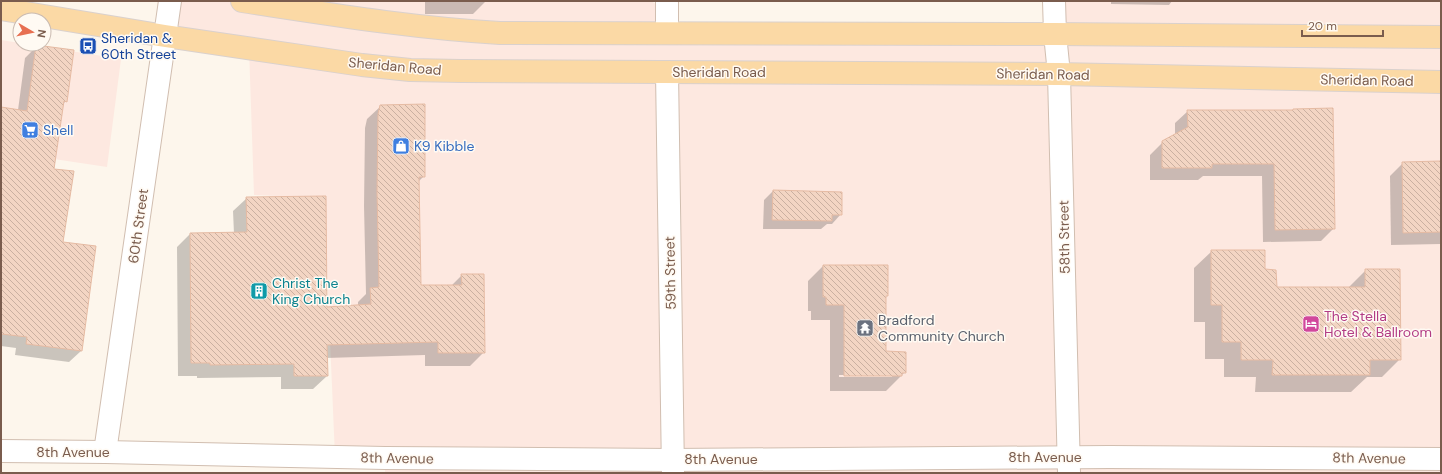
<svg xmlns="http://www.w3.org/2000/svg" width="1442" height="474" font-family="'DM Sans',sans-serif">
	<defs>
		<pattern id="building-back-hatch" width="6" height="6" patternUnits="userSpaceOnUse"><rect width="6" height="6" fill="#f3d5c3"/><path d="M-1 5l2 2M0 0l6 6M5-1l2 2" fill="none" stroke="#cab0a1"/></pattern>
	</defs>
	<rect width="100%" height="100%" fill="#fdf6ec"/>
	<g fill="#fde8e0">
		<path d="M171,1H651L667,11V32L1055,34L1054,1H1441V473H385V458L335,457L324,198L254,195L249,48L165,36Z"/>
		<path d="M1,40L121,59L107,167L1,151Z"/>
	</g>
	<g fill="#0003" fill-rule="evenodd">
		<path d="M425,1H486L473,14H425Z"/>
		<path d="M1111,1H1172L1169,5L1111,4Z"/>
		<path d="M37,46L66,101L62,105L53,169L62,243L95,247L81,351L69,362L15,355L16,348L1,346V108L18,110L25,58Z"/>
		<path d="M381,106L424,176L418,182L420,286H451L462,275L484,352L470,366H425V355L326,358L327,376L313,389H281V377L197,378V376H178L177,247L190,234H234L233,211L247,198L326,308L358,306V302L366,294L364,206L365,128L367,119Z"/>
		<path d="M1188,111H1292L1334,228L1321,241L1263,242L1262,176H1203L1198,180H1150V155L1163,142L1175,135V123Z"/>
		<path d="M1441,162V244L1391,245L1390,176L1403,163Z"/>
		<path d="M773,191L841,193V214L832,224H827L821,229H763L764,200Z"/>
		<path d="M1212,251L1264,270L1276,288H1348L1366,270L1400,359L1382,377H1367L1351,392H1255L1256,377H1224V359H1205V322H1194V268Z"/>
		<path d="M823,266L887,295L885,298V352L905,372L886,391H830V320H811V311H808V281ZM839,375H892V377H839Z"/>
	</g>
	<g fill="url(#building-back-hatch)" stroke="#e6bba3">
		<path d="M36,45L74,50L67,102L64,101L54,169L74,171L63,242L96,246L82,351L26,344L27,337L1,334V107L27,111Z"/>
		<path d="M425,104V177H419L421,285H462L461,274H484L485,353H438V342L327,345L328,376H294V364L210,365V363H191L190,233L247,232L246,197L326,196L327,307L371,304L370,288L379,287L377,192L378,114L380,105Z"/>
		<path d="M1333,108L1335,229L1275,230L1274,164H1212V168H1162V141L1188,127L1187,110H1293V109Z"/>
		<path d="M1441,161V232L1403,233L1402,162Z"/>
		<path d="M773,190L842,192V215H832V221L772,220Z"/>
		<path d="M1211,250H1265V269L1276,270L1277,287H1365V269H1400L1401,360H1370V375H1272L1273,360H1241V342H1222V305H1211Z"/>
		<path d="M823,265H888V296H886V351L906,352V373H902V376H844V305H826V297H823Z"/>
	</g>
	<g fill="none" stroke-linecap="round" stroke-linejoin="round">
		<defs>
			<g id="minor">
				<path d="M1054,1L1055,34L1059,74L1069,473"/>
				<path d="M667,33V1"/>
				<path d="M667,72L673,473"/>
				<path d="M1,451L105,452L385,458L672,460L1109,457L1441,459"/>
				<path d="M105,452L170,1"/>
			</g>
			<g id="major">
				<path d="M242,1C328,14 413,28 500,33L1055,34L1441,37"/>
				<path d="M1,9L165,36L362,65L410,70L461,71L1059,74L1441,82"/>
			</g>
		</defs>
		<use href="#minor" stroke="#d1beb0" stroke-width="24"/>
		<use href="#major" stroke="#dad1cd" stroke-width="24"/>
		<use href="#minor" stroke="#fff" stroke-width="22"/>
		<use href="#major" stroke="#fbd9a5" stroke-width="22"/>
	</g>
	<defs>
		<symbol id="bus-square" viewBox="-11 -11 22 22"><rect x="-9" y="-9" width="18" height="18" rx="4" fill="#1a4fb4" stroke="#fffaf3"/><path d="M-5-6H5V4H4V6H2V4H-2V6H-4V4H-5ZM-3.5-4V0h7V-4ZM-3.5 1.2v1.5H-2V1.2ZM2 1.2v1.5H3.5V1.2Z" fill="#fff"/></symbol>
		<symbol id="supermarket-square" viewBox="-11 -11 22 22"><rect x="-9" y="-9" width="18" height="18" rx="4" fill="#3f7fe0" stroke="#fffaf3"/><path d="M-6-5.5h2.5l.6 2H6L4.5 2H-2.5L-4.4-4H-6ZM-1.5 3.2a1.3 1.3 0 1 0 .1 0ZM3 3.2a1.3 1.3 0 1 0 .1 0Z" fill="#fff"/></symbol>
		<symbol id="shop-square" viewBox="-11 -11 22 22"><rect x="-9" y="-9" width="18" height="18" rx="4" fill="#3f7fe0" stroke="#fffaf3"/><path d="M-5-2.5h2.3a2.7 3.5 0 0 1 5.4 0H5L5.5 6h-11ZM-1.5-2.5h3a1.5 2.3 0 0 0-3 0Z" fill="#fff"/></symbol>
		<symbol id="building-square" viewBox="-11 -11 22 22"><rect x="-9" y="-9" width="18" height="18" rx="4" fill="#0f9aa8" stroke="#fffaf3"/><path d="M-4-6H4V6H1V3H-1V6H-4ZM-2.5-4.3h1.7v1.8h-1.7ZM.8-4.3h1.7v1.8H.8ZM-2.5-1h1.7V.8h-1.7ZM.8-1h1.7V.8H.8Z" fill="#fff"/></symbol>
		<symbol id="hotel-square" viewBox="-11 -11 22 22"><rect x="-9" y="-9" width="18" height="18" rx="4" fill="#d1479c" stroke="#fffaf3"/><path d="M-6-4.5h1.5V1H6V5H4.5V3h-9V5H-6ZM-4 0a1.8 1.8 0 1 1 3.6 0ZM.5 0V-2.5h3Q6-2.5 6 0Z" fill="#fff"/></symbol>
		<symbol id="temple-square" viewBox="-11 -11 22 22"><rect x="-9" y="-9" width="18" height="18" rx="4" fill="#6b7280" stroke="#fffaf3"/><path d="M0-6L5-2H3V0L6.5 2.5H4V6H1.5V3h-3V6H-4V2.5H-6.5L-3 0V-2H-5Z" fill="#fff"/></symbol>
	</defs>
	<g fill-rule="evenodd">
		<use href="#bus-square" x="78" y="36" width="20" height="20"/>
		<use href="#supermarket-square" x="20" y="120" width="20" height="20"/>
		<use href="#shop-square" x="391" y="136" width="20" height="20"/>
		<use href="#building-square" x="249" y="281" width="20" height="20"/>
		<use href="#hotel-square" x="1301" y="314" width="20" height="20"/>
		<use href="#temple-square" x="855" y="318" width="20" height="20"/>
	</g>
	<g text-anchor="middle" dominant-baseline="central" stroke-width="3" stroke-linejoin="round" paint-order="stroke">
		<g font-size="14" fill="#164399" stroke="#fffaf3" text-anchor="start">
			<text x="101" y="38">Sheridan &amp;<tspan x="101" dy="16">60th Street</tspan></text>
		</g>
		<g font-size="14" fill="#7a5c4d" stroke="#fffaf3">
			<text transform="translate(395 66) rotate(5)">Sheridan Road</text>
			<text x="719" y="72">Sheridan Road</text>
			<text transform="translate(1043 74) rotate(1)">Sheridan Road</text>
			<text transform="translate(1367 80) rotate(1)">Sheridan Road</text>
			<text transform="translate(138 226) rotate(-82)">60th Street</text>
			<text transform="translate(1064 237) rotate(-91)">58th Street</text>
			<text transform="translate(670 273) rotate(-91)">59th Street</text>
			<text x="73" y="452">8th Avenue</text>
			<text x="1045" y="457">8th Avenue</text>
			<text transform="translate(397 458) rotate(1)">8th Avenue</text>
			<text transform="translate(1369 458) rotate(1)">8th Avenue</text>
			<text x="721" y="459">8th Avenue</text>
		</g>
		<g font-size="14" fill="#366cbe" stroke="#fffaf3" text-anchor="start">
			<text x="43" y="130">Shell</text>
			<text x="414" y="146">K9 Kibble</text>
		</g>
		<g font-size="14" fill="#0d838f" stroke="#fffaf3" text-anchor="start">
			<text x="272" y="283">Christ The<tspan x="272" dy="16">King Church</tspan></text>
		</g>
		<g font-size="14" fill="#b23c85" stroke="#fffaf3" text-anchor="start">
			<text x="1324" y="316">The Stella<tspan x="1324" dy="16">Hotel &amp; Ballroom</tspan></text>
		</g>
		<g font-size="14" fill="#5b616d" stroke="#fffaf3" text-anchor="start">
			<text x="878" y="320">Bradford<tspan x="878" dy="16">Community Church</tspan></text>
		</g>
	</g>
	<rect width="1442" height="474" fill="none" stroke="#7a5c4d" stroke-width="4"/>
	<g transform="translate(32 32) rotate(99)"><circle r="19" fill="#fffaf3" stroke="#cabbb1"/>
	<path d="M0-3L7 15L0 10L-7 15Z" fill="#e76f51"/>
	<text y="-6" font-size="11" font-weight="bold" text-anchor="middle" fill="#7a5c4d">N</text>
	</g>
	<path d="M1302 30v6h81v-6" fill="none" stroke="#7a5c4d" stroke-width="2"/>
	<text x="1308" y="30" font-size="12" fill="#7a5c4d" stroke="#fffaf3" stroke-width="3" paint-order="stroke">20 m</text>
</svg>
